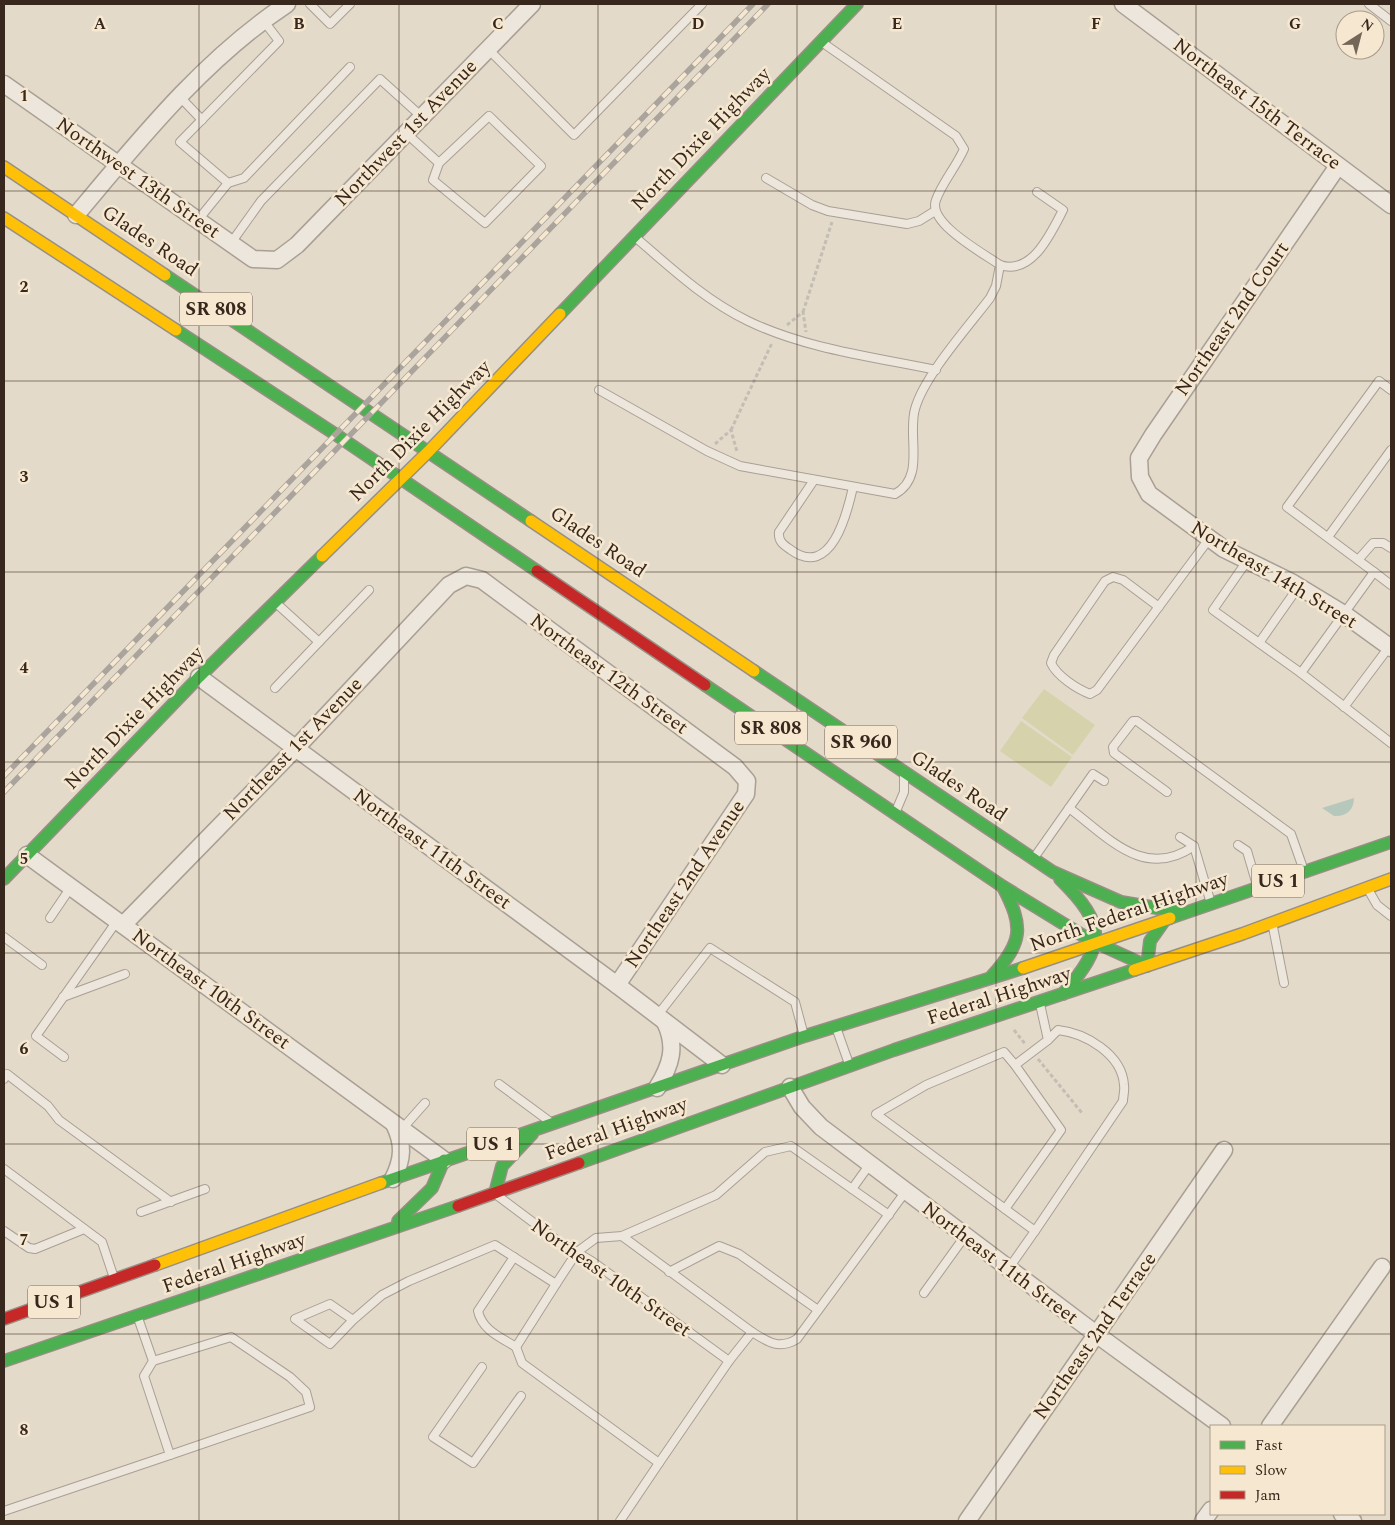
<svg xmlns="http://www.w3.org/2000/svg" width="1395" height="1525" font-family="Spectral,serif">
	<rect width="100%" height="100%" fill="#e4daca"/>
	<g fill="#d6d3ac">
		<path d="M1044,689L1095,725L1073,755L1022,718Z"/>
		<path d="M1021,721L1072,757L1051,787L1000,751Z"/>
	</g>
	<path fill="#b6c8bb" d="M1354,798C1354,810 1346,817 1334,816L1322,808Z"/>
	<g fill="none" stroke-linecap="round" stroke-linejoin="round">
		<defs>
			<g id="lane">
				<path d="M310,4L330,24L350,4"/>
				<path d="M1369,4L1391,21"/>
				<path d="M823,43L956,136L964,149C956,167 942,183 936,200C927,223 983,253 1000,265C1032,276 1051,233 1063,210L1037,192"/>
				<path d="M488,49L574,135L702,4"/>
				<path d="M180,97L202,120"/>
				<path d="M406,133L439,163L433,180L485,223L541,166L489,116L439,163"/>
				<path d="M766,178L812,205L828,211L907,224L919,221L935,211"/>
				<path d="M228,183L244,178L350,67"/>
				<path d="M198,220L228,183L180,142L279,41L263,20"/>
				<path d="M635,237C671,268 705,300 748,321C806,349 874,357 936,370"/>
				<path d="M231,243L261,201L380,79L422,117"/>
				<path d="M599,390L707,451L740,466L895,494C926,477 907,437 915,409C924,376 968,327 990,298L996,286L1000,265"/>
				<path d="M1391,390L1379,381L1287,507L1374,572L1301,673L1391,743"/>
				<path d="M814,480L779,532C778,542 784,545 791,550C831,579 847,514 853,487"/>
				<path d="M1328,537L1391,450"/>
				<path d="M1358,560L1373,543H1383L1391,548"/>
				<path d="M1247,561L1213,610L1301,673"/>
				<path d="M1374,572L1391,585"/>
				<path d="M276,603L319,642L369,590"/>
				<path d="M1159,607L1123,580L1113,577L1105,581L1054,655L1051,663C1057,676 1077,689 1090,694L1097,690L1209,539"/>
				<path d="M1259,643L1299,586"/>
				<path d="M275,688L319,642"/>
				<path d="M1344,707L1389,647"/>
				<path d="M1167,792L1114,753L1113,747L1133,721H1137L1291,834L1303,868"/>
				<path d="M1069,808C1108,837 1144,881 1194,846"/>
				<path d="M896,811L904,792V777"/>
				<path d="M1180,837L1194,846L1210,900"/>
				<path d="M1238,845L1247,851L1257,885"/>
				<path d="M1036,855L1093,774L1104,781"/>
				<path d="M1369,891L1377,905L1391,916"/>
				<path d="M50,918L71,887"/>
				<path d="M1273,927L1284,983"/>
				<path d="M4,937L42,965"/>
				<path d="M63,997L125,974"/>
				<path d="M657,1016L710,948L795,1002L803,1032"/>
				<path d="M837,1030L849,1064"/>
				<path d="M64,1057L36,1036L117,921"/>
				<path d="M4,1079L7,1074L48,1106L59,1120L171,1202"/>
				<path d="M499,1084L549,1121"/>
				<path d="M402,1129L425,1103"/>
				<path d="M4,1169L102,1242L114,1278"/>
				<path d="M852,1189L870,1164"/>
				<path d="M498,1196L558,1241L593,1262L729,1361"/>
				<path d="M1005,1209L1061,1130L1015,1065"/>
				<path d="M141,1212L205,1189"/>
				<path d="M4,1231L29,1248L35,1249L84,1229"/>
				<path d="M1035,1231L1123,1101C1123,1096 1125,1090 1124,1085C1122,1054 1085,1033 1058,1030L1048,1040"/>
				<path d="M622,1236L752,1332"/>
				<path d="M514,1257L478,1311C482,1330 500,1337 516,1347L556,1284"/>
				<path d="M1009,1268L1035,1231L876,1114L926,1085L1004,1052L1015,1065L1048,1040L1040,1004"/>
				<path d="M669,1272L719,1246L739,1254L818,1310"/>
				<path d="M924,1293L965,1236"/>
				<path d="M353,1320L330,1344L295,1319L330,1304L353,1320L382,1295L409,1281L495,1245L556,1284L577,1252L596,1238L622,1236L716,1195L765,1152L791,1146L889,1215"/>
				<path d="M516,1347L522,1363L659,1463L729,1361L752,1332C768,1342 779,1350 797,1339L906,1191"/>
				<path d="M153,1361L231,1337L290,1377L306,1392L310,1407L170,1455"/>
				<path d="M482,1367L433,1437L473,1463L521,1396"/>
				<path d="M4,1511L170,1455L144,1376L153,1361L138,1318"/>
				<path d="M620,1521L659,1463"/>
			</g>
			<g id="street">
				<path d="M1123,4L1391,205"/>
				<path d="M4,84L253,259L277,260L297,245L532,4"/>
				<path d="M1338,166L1153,435L1139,458L1140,477L1149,494L1224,549L1293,583L1344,614L1391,648"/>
				<path d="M76,215C140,139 204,59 287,4"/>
				<path d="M199,677L617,985L722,1065"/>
				<path d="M27,855L444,1160"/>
				<path d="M123,925L296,748L449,585L466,576L482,580L735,767L747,781L746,794L617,985"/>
				<path d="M790,1087L802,1107L821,1127L1096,1334L1222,1426"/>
				<path d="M657,1088C671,1065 677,1047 665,1022"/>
				<path d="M393,1179C403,1159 404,1144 394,1124"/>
				<path d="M1270,1426L1382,1267"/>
				<path d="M1342,1514L1353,1521"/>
				<path d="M967,1521L1224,1150"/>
				<path d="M1203,1521L1211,1510"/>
			</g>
			<g id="fast">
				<path d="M165,275L531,521"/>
				<path d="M560,314L857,4"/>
				<path d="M176,330L335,434L537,571"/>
				<path d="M754,671L1053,872L1121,902L1181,912"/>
				<path d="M705,685L1002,886L1090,940L1147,966L1150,941L1164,921"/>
				<path d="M4,879L199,677L322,556"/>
				<path d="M1060,879C1108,926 1105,945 1063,994"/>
				<path d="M1170,918L1391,842"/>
				<path d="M992,976C1023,942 1024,927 1003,887"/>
				<path d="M579,1163L894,1050L1134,970"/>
				<path d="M381,1183L805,1036L1023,968"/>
				<path d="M495,1193L502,1166L532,1134"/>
				<path d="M398,1221L432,1188L444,1160"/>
				<path d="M4,1361L458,1206"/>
			</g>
			<g id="slow">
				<path d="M4,167L165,275"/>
				<path d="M4,218L176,330"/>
				<path d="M531,521L754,671"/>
				<path d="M322,556L429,451L560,314"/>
				<path d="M1023,968L1170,918"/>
				<path d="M1134,970L1242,934L1391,879"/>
				<path d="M155,1265L381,1183"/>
			</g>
			<g id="jam">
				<path d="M537,571L705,685"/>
				<path d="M458,1206L579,1163"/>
				<path d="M4,1319L155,1265"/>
			</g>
		</defs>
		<use href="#lane" stroke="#a99f94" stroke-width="10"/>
		<use href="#street" stroke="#a99f94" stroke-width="19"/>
		<use href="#fast" stroke="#988f84" stroke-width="14"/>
		<use href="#slow" stroke="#988f84" stroke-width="14"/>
		<use href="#jam" stroke="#988f84" stroke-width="14"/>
		<g stroke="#c4bdb4" stroke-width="3" stroke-dasharray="4 2.5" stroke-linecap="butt">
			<path d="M803,312L832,222"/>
			<path d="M787,325L803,312L806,332"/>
			<path d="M731,430L772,343"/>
			<path d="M715,444L731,430L737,452"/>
			<path d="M1014,1030L1026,1045"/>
			<path d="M1038,1059L1082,1113"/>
		</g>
		<use href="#lane" stroke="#ece6dc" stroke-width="8"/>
		<use href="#street" stroke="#ece6dc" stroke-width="16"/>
		<use href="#fast" stroke="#4caf50" stroke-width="11"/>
		<use href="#slow" stroke="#ffc107" stroke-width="11"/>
		<use href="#jam" stroke="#c62828" stroke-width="11"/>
		<defs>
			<g id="rail">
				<path d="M4,776L753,4"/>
				<path d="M4,792L768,4"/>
			</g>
		</defs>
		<use href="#rail" stroke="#aaa49d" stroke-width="5.5"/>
		<use href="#rail" stroke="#f6e8d0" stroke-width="4" stroke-dasharray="11" stroke-linecap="butt"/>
	</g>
	<path fill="none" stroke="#37271c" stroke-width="1" stroke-opacity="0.55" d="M199,4V1521M399,4V1521M598,4V1521M797,4V1521M996,4V1521M1196,4V1521M4,191H1391M4,381H1391M4,572H1391M4,762H1391M4,953H1391M4,1144H1391M4,1334H1391"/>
	<g text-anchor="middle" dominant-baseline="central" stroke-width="5" stroke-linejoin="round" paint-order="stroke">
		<g fill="#f6e8d0" stroke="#706152" stroke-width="1">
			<rect x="180" y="292.5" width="72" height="33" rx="4"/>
			<rect x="735" y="711.5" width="72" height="33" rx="4"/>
			<rect x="825" y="725.5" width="72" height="33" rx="4"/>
			<rect x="1252" y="864.5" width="52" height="33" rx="4"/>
			<rect x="467" y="1127.5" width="52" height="33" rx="4"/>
			<rect x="28" y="1285.5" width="52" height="33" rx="4"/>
		</g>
		<g font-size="19" font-weight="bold" fill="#37271c">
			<text x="216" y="309">SR 808</text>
			<text x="771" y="728">SR 808</text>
			<text x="861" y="742">SR 960</text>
			<text x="1278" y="881">US 1</text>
			<text x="493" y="1144">US 1</text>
			<text x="54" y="1302">US 1</text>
		</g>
		<g font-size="20" fill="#37271c" stroke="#f6e8d0">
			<text transform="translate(1257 104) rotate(37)">Northeast 15th Terrace</text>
			<text transform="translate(406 133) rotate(-46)">Northwest 1st Avenue</text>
			<text transform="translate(701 139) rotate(-46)">North Dixie Highway</text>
			<text transform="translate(138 178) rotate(35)">Northwest 13th Street</text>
			<text transform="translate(150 241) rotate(34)">Glades Road</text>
			<text transform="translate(1232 319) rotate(-55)">Northeast 2nd Court</text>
			<text transform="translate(420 431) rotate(-45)">North Dixie Highway</text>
			<text transform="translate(598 542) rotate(34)">Glades Road</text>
			<text transform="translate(1274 575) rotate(31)">Northeast 14th Street</text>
			<text transform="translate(609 674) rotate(36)">Northeast 12th Street</text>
			<text transform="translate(134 718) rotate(-46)">North Dixie Highway</text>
			<text transform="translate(293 749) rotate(-46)">Northeast 1st Avenue</text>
			<text transform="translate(959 786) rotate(34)">Glades Road</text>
			<text transform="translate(432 849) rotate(36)">Northeast 11th Street</text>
			<text transform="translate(685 884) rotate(-56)">Northeast 2nd Avenue</text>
			<text transform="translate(1129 912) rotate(-19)">North Federal Highway</text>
			<text transform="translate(211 989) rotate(36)">Northeast 10th Street</text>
			<text transform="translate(999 996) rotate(-18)">Federal Highway</text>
			<text transform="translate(616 1129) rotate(-20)">Federal Highway</text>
			<text transform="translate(234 1263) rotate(-19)">Federal Highway</text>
			<text transform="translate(1000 1263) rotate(37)">Northeast 11th Street</text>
			<text transform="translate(611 1278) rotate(35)">Northeast 10th Street</text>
			<text transform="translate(1095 1336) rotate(-55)">Northeast 2nd Terrace</text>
		</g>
	</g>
	<g font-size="16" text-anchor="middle" font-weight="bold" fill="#37271c" stroke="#f6e8d0" stroke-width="5" stroke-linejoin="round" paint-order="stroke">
		<text x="100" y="29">A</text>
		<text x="299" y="29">B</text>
		<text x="498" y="29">C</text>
		<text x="698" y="29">D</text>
		<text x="897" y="29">E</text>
		<text x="1096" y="29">F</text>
		<text x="1295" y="29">G</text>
		<text x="24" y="101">1</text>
		<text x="24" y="292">2</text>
		<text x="24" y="482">3</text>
		<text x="24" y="673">4</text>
		<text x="24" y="864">5</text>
		<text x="24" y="1054">6</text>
		<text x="24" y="1245">7</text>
		<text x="24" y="1435">8</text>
	</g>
	<rect width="1395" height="1525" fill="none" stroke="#37271c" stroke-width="10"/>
	<rect x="1210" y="1425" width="175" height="90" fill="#f6e8d0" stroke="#aa9b88"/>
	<rect x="1220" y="1441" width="25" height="8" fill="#4caf50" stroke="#aa9b88"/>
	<text x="1255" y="1450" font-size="15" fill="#37271c">Fast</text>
	<rect x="1220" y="1466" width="25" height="8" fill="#ffc107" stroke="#aa9b88"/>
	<text x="1255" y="1475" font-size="15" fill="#37271c">Slow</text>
	<rect x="1220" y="1491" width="25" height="8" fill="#c62828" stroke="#aa9b88"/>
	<text x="1255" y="1500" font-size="15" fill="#37271c">Jam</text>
	<g transform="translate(1360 35) rotate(36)"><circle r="24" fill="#f6e8d0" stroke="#aa9b88"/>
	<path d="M0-4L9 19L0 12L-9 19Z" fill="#746659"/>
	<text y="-8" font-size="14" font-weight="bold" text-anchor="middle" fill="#37271c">N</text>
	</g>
</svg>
